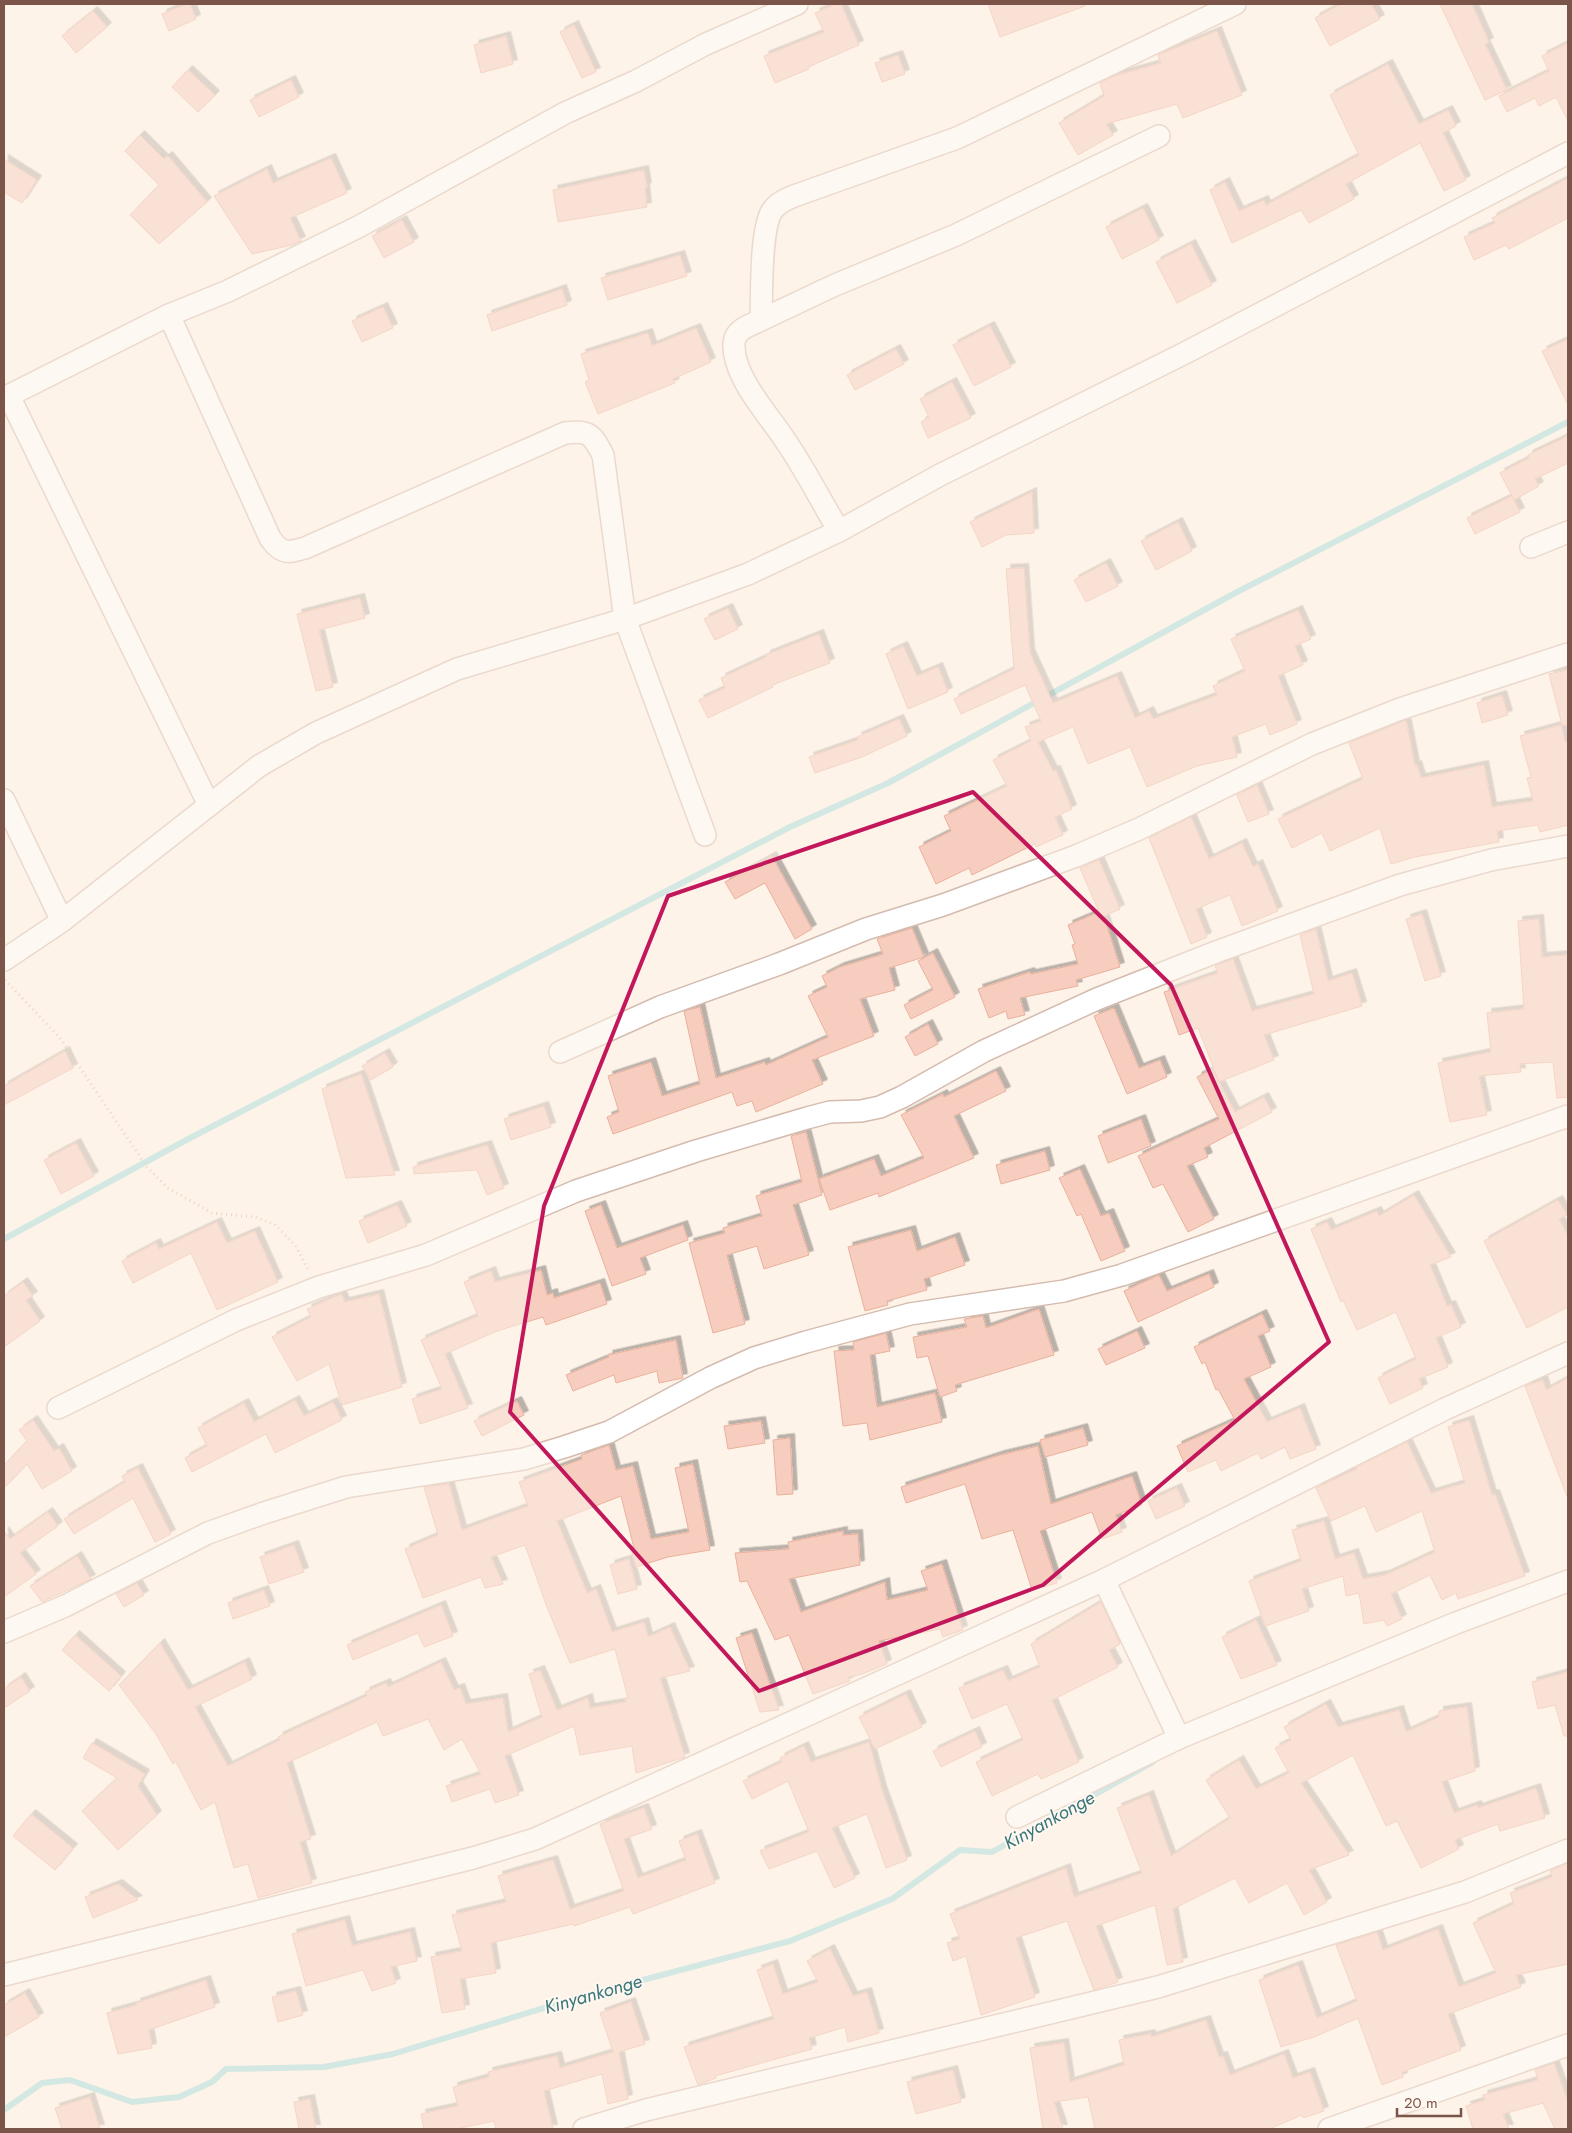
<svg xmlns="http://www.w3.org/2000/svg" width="1572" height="2133" font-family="Jost,sans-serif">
	<defs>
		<filter id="shadow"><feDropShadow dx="4.5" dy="-4.5" stdDeviation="0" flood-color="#0004"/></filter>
	</defs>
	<rect width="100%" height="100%" fill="#fef3e8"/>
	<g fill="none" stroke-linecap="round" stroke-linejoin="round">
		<g stroke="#a0dbdd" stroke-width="6">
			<path d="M4,1239L190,1138L790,827L888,783L1237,592L1568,422"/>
			<path d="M4,2110L42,2083L70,2080L132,2102L179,2097L212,2082L226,2069L324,2067L393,2054L590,1994L790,1941L892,1899L960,1850L992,1852L1153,1762"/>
		</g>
	</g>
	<g fill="#f6cdbe" stroke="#eab19c" filter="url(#shadow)">
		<path d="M186,4H190L196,19L169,31L162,14Z"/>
		<path d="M836,4H841L859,45L808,67L809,69L775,83L764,56L824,32L815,13Z"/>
		<path d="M988,4H1084L1085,6L1000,37Z"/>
		<path d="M1341,4H1371L1380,19L1330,46L1315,18Z"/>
		<path d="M1440,4H1472L1489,42L1485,44L1507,90L1485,100Z"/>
		<path d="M93,11L107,27L76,53L62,36Z"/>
		<path d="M574,25L596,72L582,78L560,32Z"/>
		<path d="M1217,31L1242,95L1183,118L1177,104L1106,124L1113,135L1078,155L1059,123L1104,96L1100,83L1114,76L1161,63L1158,55Z"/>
		<path d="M506,36L513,64L481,73L474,45Z"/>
		<path d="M1568,43V121L1556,97L1539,106L1535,98L1507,112L1499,96L1549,71L1542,56Z"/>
		<path d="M898,55L905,74L882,82L875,63Z"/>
		<path d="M1388,64L1419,124L1448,110L1456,126L1443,133L1466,180L1444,191L1420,143L1346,184L1354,199L1309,223L1301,210L1232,243L1210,190L1225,182L1239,211L1264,200L1266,205L1359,155L1330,95Z"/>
		<path d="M188,70L215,95L198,112L172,87Z"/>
		<path d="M291,80L299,97L259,117L250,100Z"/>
		<path d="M140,135L164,159L168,156L207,202L159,244L130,215L159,185L125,151Z"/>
		<path d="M331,158L347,193L290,218L301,241L292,245L252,254L214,196L267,169L273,183Z"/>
		<path d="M4,159L37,180L22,203L4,192Z"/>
		<path d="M644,170L647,187L645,188L647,207L558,222L553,190Z"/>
		<path d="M1568,178V218L1509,249L1506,245L1474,260L1464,237L1495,223L1492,218Z"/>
		<path d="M1143,208L1159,240L1122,259L1106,227Z"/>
		<path d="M402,220L414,242L384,258L372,236Z"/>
		<path d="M1191,244L1212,285L1177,303L1156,262Z"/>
		<path d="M680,255L687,276L608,300L601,278Z"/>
		<path d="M562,289L567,305L492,331L487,315Z"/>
		<path d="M383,307L393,328L362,342L352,321Z"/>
		<path d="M990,326L1011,367L974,386L953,345Z"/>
		<path d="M696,328L711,362L673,379L675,383L598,414L585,382L589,380L581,354L648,333L652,346Z"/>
		<path d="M1568,339V405L1542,351Z"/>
		<path d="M896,349L904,364L855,390L847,375Z"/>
		<path d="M952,382L971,418L928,438L921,422L929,417L920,399Z"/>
		<path d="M1568,436V463L1535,479L1539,486L1514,500L1500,473L1529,458L1528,455Z"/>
		<path d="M1032,492L1034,533L1006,535L982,547L970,522Z"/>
		<path d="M1512,496L1520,512L1475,534L1467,518Z"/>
		<path d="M1178,522L1192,551L1156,570L1141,541Z"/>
		<path d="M1106,563L1118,586L1086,602L1074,580Z"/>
		<path d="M1024,568L1030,653L1053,703L1117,676L1135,718L1149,711L1153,719L1217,695L1213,686L1245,671L1231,639L1298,610L1311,639L1295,646L1303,665L1278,676L1297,724L1270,735L1266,724L1232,737L1237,757L1197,766L1147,787L1130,747L1088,764L1073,727L1038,742L1053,771L1056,770L1072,809L1055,817L1063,835L1036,847L1035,844L972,875L969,868L936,884L919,847L951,831L944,816L1007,786L993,760L1031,741L1025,727L1041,721L1025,685L961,714L954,699L1014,669L1006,569Z"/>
		<path d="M360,598L365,618L319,630L333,687L316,691L297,614Z"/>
		<path d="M728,608L738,629L715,640L704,619Z"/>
		<path d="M819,634L830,663L772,685L773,687L708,718L699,700L725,688L721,678L766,657V655Z"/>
		<path d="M903,646L917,676L938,667L948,692L908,709L886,654Z"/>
		<path d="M1568,670V725H1562L1549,674Z"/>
		<path d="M1502,695L1508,715L1482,723L1477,703Z"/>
		<path d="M899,719L907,736L862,757L815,773L809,757L858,740L857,737Z"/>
		<path d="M1406,720L1415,766L1417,765L1421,778L1484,765L1492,807L1533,801L1527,778L1531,777L1520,736L1561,725L1565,742H1568V825L1540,832L1538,825L1497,831L1499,842L1415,857L1391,864L1380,828L1330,851L1322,833L1292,848L1278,819L1363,779L1349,743Z"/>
		<path d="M1257,785L1269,814L1248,822L1237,795Z"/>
		<path d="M1191,817L1209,859L1242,843L1253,867L1258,864L1278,911L1242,926L1230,895L1196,909L1207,937L1191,944L1149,838Z"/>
		<path d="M772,856L812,929L795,939L765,883L735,899L725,882Z"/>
		<path d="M1099,860L1120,909L1104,916L1120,967L1076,980L1078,986L1020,998L1025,1015L1008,1019L1006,1011L989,1018L978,989L1030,972L1031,974L1078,964L1072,945L1075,944L1068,925L1099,912L1080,868Z"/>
		<path d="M1422,914L1441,976L1425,981L1406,919Z"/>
		<path d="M1539,919L1542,957L1568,955V1097L1557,1098L1553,1062L1520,1064L1521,1072L1479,1076L1487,1115L1450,1122L1438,1063L1491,1052L1487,1013L1524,1009L1518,921Z"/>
		<path d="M912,928L924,957L889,968L895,990L860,999L874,1036L812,1060L823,1084L756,1112L752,1101L737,1106L732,1092L613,1134L607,1117L619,1112L608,1076L651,1062L662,1096L700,1084L684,1011L700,1007L716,1078L765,1062L766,1065L828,1037L808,996L827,987L822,976L840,967L883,954L877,939Z"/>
		<path d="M1316,929L1328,981L1352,973L1362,1006L1264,1035L1274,1060L1219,1082L1198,1028L1179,1035L1164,992L1218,973L1215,966L1233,959L1252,1011L1314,994L1300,935Z"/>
		<path d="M933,953L955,997L911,1019L904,1005L933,990L918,961Z"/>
		<path d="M1114,1008L1139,1068L1160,1060L1167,1077L1127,1094L1094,1016Z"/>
		<path d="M928,1024L938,1044L915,1056L905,1037Z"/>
		<path d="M65,1051L73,1068L4,1105V1086Z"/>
		<path d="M385,1053L393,1067L371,1080L362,1066Z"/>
		<path d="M1212,1069L1235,1112L1264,1097L1272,1112L1204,1148L1208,1157L1187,1166L1214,1219L1188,1232L1163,1184L1153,1188L1138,1156L1219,1119L1197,1077Z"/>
		<path d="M996,1071L1006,1091L954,1116L974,1158L879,1197L878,1193L830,1210L819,1179L874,1159L881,1176L924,1158L901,1115L943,1094L944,1097Z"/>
		<path d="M361,1074L395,1175L346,1178L322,1089Z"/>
		<path d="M544,1106L551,1127L511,1140L504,1119Z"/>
		<path d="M1141,1119L1151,1146L1108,1163L1098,1136Z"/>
		<path d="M806,1132L822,1195L793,1205L809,1255L764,1269L757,1246L727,1255L745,1324L713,1333L689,1243L725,1233L723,1228L762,1216L756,1196L802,1182L791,1136Z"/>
		<path d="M76,1143L94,1176L61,1194L44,1160Z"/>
		<path d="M487,1145L504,1188L487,1195L477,1170L414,1174L413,1167Z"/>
		<path d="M1045,1151L1050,1170L1001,1184L996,1165Z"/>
		<path d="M1080,1169L1101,1216L1109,1213L1125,1251L1101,1261L1081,1214L1077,1216L1059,1178Z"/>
		<path d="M1414,1195L1451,1257L1430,1265L1447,1306L1451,1305L1461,1327L1436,1338L1448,1367L1419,1379L1423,1388L1390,1404L1378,1378L1416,1359L1396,1312L1357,1330L1343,1300L1341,1302L1311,1229L1327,1222L1331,1230L1377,1211L1379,1216Z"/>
		<path d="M1558,1200L1567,1215L1559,1219L1568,1236V1307L1527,1328L1484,1241Z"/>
		<path d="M397,1205L407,1226L368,1243L359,1221Z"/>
		<path d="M601,1205L617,1248L683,1225L688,1240L640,1258L646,1274L612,1286L585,1211Z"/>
		<path d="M217,1222L227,1243L255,1231L278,1282L217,1310L191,1253L133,1283L122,1261L156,1243L159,1249Z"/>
		<path d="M911,1230L917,1251L955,1237L965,1265L924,1279L927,1290L887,1301L888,1305L865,1311L848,1247Z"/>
		<path d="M541,1270L547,1295L553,1293L554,1298L600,1283L607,1304L546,1325L543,1317L497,1331L445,1354L468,1408L420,1424L412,1399L442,1389L421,1340L478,1316L464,1282L491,1271L495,1282Z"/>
		<path d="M1209,1274L1214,1287L1138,1322L1124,1291L1159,1275L1167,1291Z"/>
		<path d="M23,1282L33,1296L26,1300L40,1321L4,1347V1296Z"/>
		<path d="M341,1294L345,1302L379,1294L402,1387L342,1405L329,1364L297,1381L272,1337L311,1317L307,1309Z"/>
		<path d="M1039,1309L1054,1355L955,1385L957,1391L940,1397L928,1356L917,1358L913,1337L967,1327L964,1319L983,1316L986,1328Z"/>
		<path d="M1262,1314L1270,1331L1258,1336L1271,1367L1244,1379L1267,1422L1300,1408L1316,1449L1290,1459L1285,1447L1261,1459L1258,1453L1221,1471L1216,1460L1188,1472L1177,1446L1235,1420L1218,1389L1216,1390L1205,1362L1202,1364L1194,1347Z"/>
		<path d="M1137,1331L1145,1348L1106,1365L1098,1349Z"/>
		<path d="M886,1333L890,1351L870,1355L877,1407L935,1393L942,1422L870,1440L867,1423L843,1426L834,1351L854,1350L853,1342Z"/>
		<path d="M676,1340L683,1378L659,1383L657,1371L616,1383L614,1375L573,1391L566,1375L609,1357L608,1355Z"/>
		<path d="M1568,1378V1496H1567L1525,1386L1543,1380L1546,1390Z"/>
		<path d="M295,1400L304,1416L333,1402L342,1420L275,1453L266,1434L192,1472L185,1458L207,1446L198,1428L244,1403L254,1422Z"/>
		<path d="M517,1401L524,1415L482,1436L474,1421Z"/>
		<path d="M33,1420L54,1451L59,1448L72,1471L42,1489L27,1464L4,1488V1465L27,1441L19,1430Z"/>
		<path d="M1469,1420L1492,1495L1495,1494L1525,1576L1458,1599L1456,1593L1442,1600L1430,1575L1391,1594L1402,1619L1387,1626L1384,1620L1364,1624L1359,1593L1346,1596L1343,1576L1302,1589L1309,1611L1265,1626L1249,1581L1301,1561L1292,1530L1324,1521L1335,1559L1354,1553L1363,1579L1385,1575L1435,1552L1422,1511L1376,1532L1365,1506L1331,1521L1316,1488L1357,1469L1356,1467L1407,1442L1431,1493L1465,1483L1448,1427Z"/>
		<path d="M761,1421L765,1443L728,1449L724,1426Z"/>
		<path d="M1083,1428L1088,1445L1045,1457L1040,1440Z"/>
		<path d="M790,1438L793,1494L777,1495L773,1440Z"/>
		<path d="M609,1445L616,1470L633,1466L651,1539L689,1532L675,1468L693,1464L710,1550L668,1557L636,1567L631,1549L634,1548L621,1496L557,1521L587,1593L596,1589L612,1632L644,1622L648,1637L670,1627L690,1671L660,1678L685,1757L636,1773L632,1746L580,1755L574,1726L505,1756L519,1795L495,1803L490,1789L452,1802L446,1786L481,1774L462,1739L444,1750L428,1719L383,1736L377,1722L287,1763L311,1839L300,1842L312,1883L258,1898L248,1864L234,1868L215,1802L201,1810L176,1762L173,1764L156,1734L119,1685L160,1643L188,1690L245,1662L252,1679L195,1707L228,1766L280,1740L278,1737L367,1696L365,1692L386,1683L388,1687L441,1662L454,1690L460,1688L466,1704L503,1698L508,1732L542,1717L529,1674L540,1670L557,1710L588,1698L590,1708L626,1702L625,1698H628L615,1649L570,1663L547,1607L525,1545L491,1557L503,1584L485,1588L481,1577L423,1598L405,1549L438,1535L424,1487L449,1484L462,1530L528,1506L519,1482L582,1459L581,1455Z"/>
		<path d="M1038,1446L1051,1504L1132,1476L1142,1505L1116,1515L1122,1532L1102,1539L1092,1512L1040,1531L1057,1583L1032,1590L1013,1530L982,1539L965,1484L906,1503L901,1487L1000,1455Z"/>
		<path d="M138,1468L171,1534L155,1542L133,1498L74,1534L64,1519L125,1482L122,1476Z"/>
		<path d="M1177,1488L1185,1506L1156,1519L1148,1501Z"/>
		<path d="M48,1512L58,1526L20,1553L36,1574L4,1597V1531L10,1539Z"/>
		<path d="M843,1531V1535L858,1534L860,1565L789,1579L801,1612L885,1582L887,1600L928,1590L921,1571L942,1564L963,1630L943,1637L940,1629L879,1641L887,1664L862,1674L848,1677L850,1681L813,1694L789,1635L775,1640L747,1581L740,1582L735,1553L789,1549L788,1542Z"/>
		<path d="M294,1545L304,1572L269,1584L260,1557Z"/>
		<path d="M77,1556L91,1579L42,1602L30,1586Z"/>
		<path d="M629,1559L637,1589L618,1594L610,1565Z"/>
		<path d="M137,1583L144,1595L124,1607L116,1594Z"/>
		<path d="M264,1590L270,1606L233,1619L228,1603Z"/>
		<path d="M1101,1602L1120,1644L1109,1650L1118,1667L1052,1700L1079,1762L1041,1779L1038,1774L992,1796L976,1762L1023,1740L1007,1704L972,1719L959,1688L1003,1670L1008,1681L1040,1667L1031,1644Z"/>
		<path d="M441,1605L453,1636L424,1647L418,1633L353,1660L347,1645Z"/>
		<path d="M1256,1620L1277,1665L1241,1679L1222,1637Z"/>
		<path d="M752,1633L779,1710L760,1712L736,1638Z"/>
		<path d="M75,1635L121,1676L109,1691L62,1650Z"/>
		<path d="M1568,1672V1736H1564L1555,1705L1538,1709L1532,1682Z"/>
		<path d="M21,1677L30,1691L4,1708V1689Z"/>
		<path d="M906,1694L922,1727L875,1749L859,1717Z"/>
		<path d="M1326,1704L1338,1727L1399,1710L1406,1732L1439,1717V1711L1467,1707L1475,1771L1442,1782L1454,1813L1477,1805L1478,1808L1536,1788L1545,1818L1500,1831L1498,1824L1455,1840L1459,1849L1421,1868L1397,1821L1386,1826L1353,1755L1301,1783L1349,1855L1309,1870L1327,1902L1304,1915L1287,1883L1249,1903L1235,1878L1173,1909L1183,1962L1167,1965L1155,1905L1096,1926L1118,1982L1094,1990L1067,1921L1016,1938L1035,1997L981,2015L966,1956L953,1961L947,1943L960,1939L950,1914L1066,1868L1074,1897L1142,1873L1117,1808L1149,1795L1171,1856L1230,1818L1206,1780L1239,1760L1256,1789L1289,1773L1275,1748L1291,1740L1284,1727Z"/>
		<path d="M975,1731L982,1747L941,1767L933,1751Z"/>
		<path d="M869,1742L882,1790L907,1860L886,1868L867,1814L832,1828L855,1878L834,1888L817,1851L769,1869L760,1851L809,1832L788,1781L752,1799L743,1781L782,1762L780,1758L804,1746L811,1762Z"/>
		<path d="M92,1743L145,1774L138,1786L157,1815L118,1850L82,1811L117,1778L83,1758Z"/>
		<path d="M644,1808L652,1829L624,1839L638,1878L686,1860L679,1841L697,1834L715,1883L633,1914L630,1907L574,1926L573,1924L491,1943L496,1973L460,1979L465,2009L442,2013L431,1957L462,1951L452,1915L506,1902L498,1876L553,1860L570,1909L624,1891L600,1824Z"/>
		<path d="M31,1814L73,1848L55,1870L13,1836Z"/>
		<path d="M1568,1863V1964L1516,1975L1521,1987L1448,2014L1461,2050L1402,2072L1403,2077L1382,2085L1358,2018L1314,2037L1281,2047L1259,1980L1298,1965L1317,2018L1357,2001L1336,1945L1377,1932L1383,1950L1438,1929L1459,1987L1496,1973L1473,1923L1514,1904L1510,1893L1552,1877L1550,1871Z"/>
		<path d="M118,1884L138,1900L93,1918L85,1897Z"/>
		<path d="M345,1920L352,1946L410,1932L417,1961L391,1967L396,1983L372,1991L363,1970L306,1986L292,1934Z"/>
		<path d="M830,1949L853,1996L867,1992L879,2033L848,2042L845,2027L809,2038L812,2049L715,2076L716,2078L698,2085L684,2047L774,2019L757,1970L773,1964L783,1994L818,1982L807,1961Z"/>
		<path d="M206,1980L215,2007L149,2030L152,2048L118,2054L107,2013L137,2005L136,2003Z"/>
		<path d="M296,1991L303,2015L278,2022L272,1997Z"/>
		<path d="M25,1993L39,2017L4,2037V2005Z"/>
		<path d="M631,2002L645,2044L619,2052L628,2099L608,2104L602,2074L544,2091L553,2129H496L494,2121L456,2129H424L421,2114L458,2106L453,2087L489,2077L488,2072L557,2056L560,2068L613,2052L600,2013Z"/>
		<path d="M1206,2020L1219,2057L1223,2056L1230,2075L1284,2054L1293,2078L1310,2072L1324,2111L1303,2118L1302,2115L1269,2129H1095L1088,2097L1054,2102L1063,2129H1043L1030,2048L1064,2043L1070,2082L1124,2065L1119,2040L1151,2034V2037Z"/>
		<path d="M1554,2063L1568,2102V2129H1555L1543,2103L1503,2114L1509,2129H1473L1466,2106L1485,2100L1483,2095L1538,2080L1535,2070Z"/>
		<path d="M953,2070L961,2102L916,2114L907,2082Z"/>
		<path d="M90,2097L100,2129H62L55,2108Z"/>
		<path d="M310,2099L316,2129H299L294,2102Z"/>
	</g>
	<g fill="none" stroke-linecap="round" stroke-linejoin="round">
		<defs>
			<g id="minor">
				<path d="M169,315L270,538C281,554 287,553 305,548L565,433C589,430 592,434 603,455L625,619L705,835"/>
				<path d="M761,320L835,285L956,235L1159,136"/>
				<path d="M9,396L209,805"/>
				<path d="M4,398L169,315L228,291L358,227L565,113L636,81L706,44L797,4"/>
				<path d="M839,531C821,501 805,469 785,440C768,414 732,376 734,343C735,329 751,325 761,320C762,295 760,230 772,211C777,203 785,200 794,196L957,138L1235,4"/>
				<path d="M1531,547L1568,532"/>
				<path d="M4,800L62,921"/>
				<path d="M4,960L62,921L259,766L316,733L457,669L625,619L748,574L839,531L940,475L1183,354L1568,153"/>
				<path d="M560,1052L660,1007L779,964L866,929L943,905L1076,856L1139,829L1312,744L1400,709L1568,654"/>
				<path d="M58,1408L236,1320L319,1287L426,1255L576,1191L696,1151L807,1118L830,1112L861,1111L880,1107L902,1097L984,1051L1097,999L1216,952L1400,885L1491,860L1568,846"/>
				<path d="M1104,1580L1179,1738"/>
				<path d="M4,1632L65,1606L208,1533L264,1513L346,1487L524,1459L564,1447L609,1432L710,1378L754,1358L806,1342L910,1314L1064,1291L1122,1275L1568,1116"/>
				<path d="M1017,1817L1179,1738L1456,1623L1568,1581"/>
				<path d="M4,1975L473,1858L535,1839L1104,1580L1445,1409L1568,1353"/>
				<path d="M584,2129L646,2110L1158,1987L1465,1892L1568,1850"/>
				<path d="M1329,2129L1568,2045"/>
			</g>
		</defs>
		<use href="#minor" stroke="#d4bbaf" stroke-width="24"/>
		<path stroke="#dcb0a0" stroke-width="3" stroke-dasharray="1 4" stroke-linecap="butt" d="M5,980L60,1038L147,1167L168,1188L212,1213L255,1217L274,1224L295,1245L308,1269"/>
		<use href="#minor" stroke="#fff" stroke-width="21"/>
	</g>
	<path d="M0 0H1572V2133H0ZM973,792L1171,985L1329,1342L1043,1585L759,1691L510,1412L544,1206L668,896Z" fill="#fef3e8" fill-opacity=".55" fill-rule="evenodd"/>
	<path fill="none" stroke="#c2185b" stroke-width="4" stroke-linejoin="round" d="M973,792L1171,985L1329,1342L1043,1585L759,1691L510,1412L544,1206L668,896Z"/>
	<g text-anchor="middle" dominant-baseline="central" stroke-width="4" stroke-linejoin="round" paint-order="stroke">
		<g font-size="19" font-style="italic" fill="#38777a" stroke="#fff7f0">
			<text transform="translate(1049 1820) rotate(-29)">Kinyankonge</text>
			<text transform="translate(593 1994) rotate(-16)">Kinyankonge</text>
		</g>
	</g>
	<rect width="1572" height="2133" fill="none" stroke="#7b5549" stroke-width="10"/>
	<path d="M1397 2108v8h64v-8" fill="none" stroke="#7b5549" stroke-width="2.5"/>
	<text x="1404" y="2108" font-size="15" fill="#7b5549" stroke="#fff7f0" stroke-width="4" paint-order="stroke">20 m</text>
</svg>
